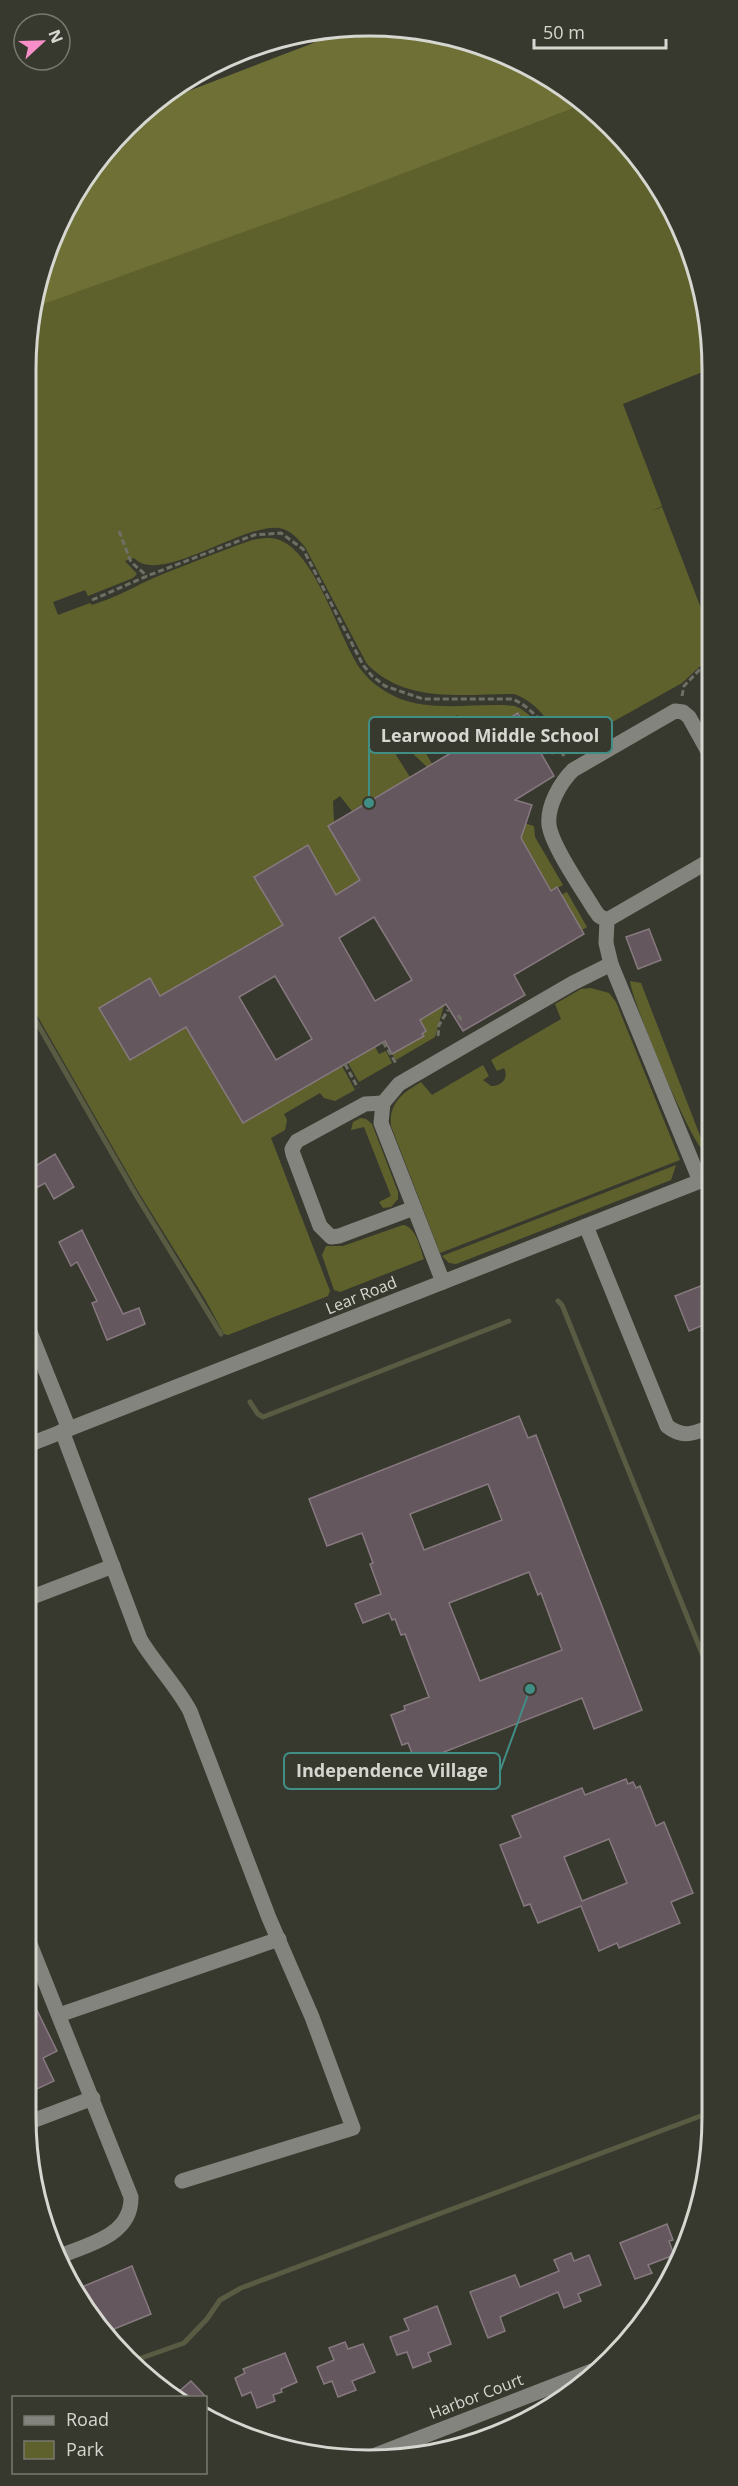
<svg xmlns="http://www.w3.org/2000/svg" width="738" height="2486" font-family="'Open Sans',sans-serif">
	<rect width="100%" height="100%" fill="#38392e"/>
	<g fill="#5f612d">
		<path d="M582,105L627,142L686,237L710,325V369L623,404L662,506L652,511L662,507L709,629V658L682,683L566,748C551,726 540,703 514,694C463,694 406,704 367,664L305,547C298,539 291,530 279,528C243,523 160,586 134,558L125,561L137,574L133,578L88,596L85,590L53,602L58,615L90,603L92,605C111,599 129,590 147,581C171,570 197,561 222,551C237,546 254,537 270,538C314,540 338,640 362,671C371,683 385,692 398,698C434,713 478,702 515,706C536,715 544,735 555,753L552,755L533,721L526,725L519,713L473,740L457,715L418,739L432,764L427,767L404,745L398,750L396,755L410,777L352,811L340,796L333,801L334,823L328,826L363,886L354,884L336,895L254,877L274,911L294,919L161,999L150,978L100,1008L130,1060L180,1030L185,1025L243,1123L342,1066L355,1090L335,1101L324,1098L320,1093L284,1114L287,1120L285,1130L271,1138L330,1291L328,1296L228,1335L224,1334L205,1299L139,1193L30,1003L32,302L345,195Z"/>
		<path d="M517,821L534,826L535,837L563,885L551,891L513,824Z"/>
		<path d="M567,892L587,927L582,930L561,895Z"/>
		<path d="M630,981L641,983L704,1146L703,1150C690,1141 631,999 630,981Z"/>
		<path d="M591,988L609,993L616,1002L680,1160L440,1253L391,1126C389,1102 403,1093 421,1082L432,1095L483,1065L489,1076L483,1080L491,1086C502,1086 509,1078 504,1068L497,1071L491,1060L561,1019L555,1004L581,989Z"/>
		<path d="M444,1005L435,1037L396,1060L392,1054L423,1036L422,1034L426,1031L420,1020Z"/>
		<path d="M375,1047L379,1054L386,1051L392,1063L359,1082L348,1063Z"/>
		<path d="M361,1118L366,1119L372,1124L398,1192V1199L391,1207L383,1208L379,1202L391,1196L364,1127L351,1130L353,1122Z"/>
		<path d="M676,1165L671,1180L456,1264L449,1263L442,1256Z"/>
		<path d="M403,1225C416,1227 420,1247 424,1259L340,1292L334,1290L322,1255L326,1246H343Z"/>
	</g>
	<path fill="#6e7036" d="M342,32H436L540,71L582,105L344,196L32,308V302L83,178L160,102Z"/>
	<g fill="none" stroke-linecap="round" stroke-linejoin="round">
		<g stroke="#5a5b43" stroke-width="5">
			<path d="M29,1009L136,1195L221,1334"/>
			<path d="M558,1301L562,1305L707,1666"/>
			<path d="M250,1402L258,1414L263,1417L509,1321"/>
			<path d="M133,2361L184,2343L207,2319L220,2300L241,2288L706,2114"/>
		</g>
	</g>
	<g fill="#64575d" stroke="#86797f" stroke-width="1.5" fill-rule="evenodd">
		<path d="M518,713L554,776L515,800L532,805L521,838L551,891L557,887L584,934L514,975L525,995L463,1031L446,1004L420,1020L426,1031L422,1034L424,1036L392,1054L385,1041L243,1123L186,1027L130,1060L99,1008L150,978L160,996L283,925L254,877L308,845L336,895L360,880L328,826ZM374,917L412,980L375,1001L339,938ZM275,976L312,1039L276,1060L239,997Z"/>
		<path d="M649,929L661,960L638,969L626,937Z"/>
		<path d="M55,1154L74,1187L54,1199L45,1183L29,1192V1170Z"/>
		<path d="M82,1230L123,1314L139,1308L145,1324L107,1340L92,1303L97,1301L77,1262L71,1266L59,1242Z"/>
		<path d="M708,1283V1323L689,1331L675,1296Z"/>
		<path d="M519,1416L528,1438L536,1435L642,1710L594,1729L582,1698L416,1763L408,1743L402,1745L391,1715L405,1710L404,1706L429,1697L405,1634L401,1635L395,1619L392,1620L389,1613L363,1623L355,1604L381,1594L370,1564L373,1563L362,1533L327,1546L309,1499ZM488,1484L502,1520L424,1550L410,1514ZM529,1572L538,1595L541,1593L562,1650L480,1681L449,1603Z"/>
		<path d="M626,1779L628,1784L633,1782L636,1788L640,1786L656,1826L664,1822L693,1893L671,1902L680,1923L619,1948L617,1943L599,1951L581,1906L538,1923L530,1904L524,1906L500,1845L521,1837L512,1816L582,1788L585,1795ZM609,1839L627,1883L582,1901L564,1857Z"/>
		<path d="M26,1988L57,2051L43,2058L54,2081L26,2094Z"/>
		<path d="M667,2224L673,2240L669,2241L674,2255L648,2265L652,2273L635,2279L620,2243Z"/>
		<path d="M571,2253L574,2261L589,2255L601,2285L578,2294L581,2301L564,2308L558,2292L500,2317L505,2331L488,2338L470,2292L515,2275L520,2287L559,2271L554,2260Z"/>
		<path d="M132,2266L151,2314L104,2333L77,2289Z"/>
		<path d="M437,2306L451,2344L428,2353L431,2361L413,2368L407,2352L397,2355L390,2337L409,2330L404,2319Z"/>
		<path d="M345,2342L348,2349L363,2344L375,2372L352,2381L356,2390L338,2397L332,2381L324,2384L317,2367L334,2360L329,2348Z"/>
		<path d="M285,2353L297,2382L281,2389L282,2392L273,2395L275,2401L257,2408L251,2392L242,2396L235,2378L245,2373L243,2369Z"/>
		<path d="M191,2381L206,2397H181L176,2394Z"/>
	</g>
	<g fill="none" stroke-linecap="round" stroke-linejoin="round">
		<g stroke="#6e6f65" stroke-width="3" stroke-dasharray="6 3" stroke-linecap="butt">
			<path d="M119,531L131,562L147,576"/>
			<path d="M92,600L147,576L254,535L281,533L303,549L363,665L372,676L385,686L423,699H513C538,711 549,733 564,756"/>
			<path d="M682,696L684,686L709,660"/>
			<path d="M458,1015L462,1021"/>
			<path d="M438,1036L439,1025L448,1010"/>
			<path d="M383,1042L397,1065"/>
			<path d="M345,1064L358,1088"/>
		</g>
		<g stroke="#84847e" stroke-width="15">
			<path d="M709,861L607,920L599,916L594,909C582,889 552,846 549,825C547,806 560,783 573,770L675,711L683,712L689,717L709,753"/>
			<path d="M607,920L606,943L611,964L700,1181"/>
			<path d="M383,1103L365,1104L297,1141L292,1149L293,1154L320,1226L331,1237L339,1236L414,1208"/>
			<path d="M586,1226L667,1426C681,1437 691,1435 707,1428"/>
			<path d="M443,1282L381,1123L383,1103L399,1084L573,983L611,964"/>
			<path d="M28,1327L69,1429"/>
			<path d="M62,1431L140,1639C155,1664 176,1685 190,1711L269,1918L312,2017L353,2128L182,2181"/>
			<path d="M28,1445L708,1178"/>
			<path d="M27,1599L113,1566"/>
			<path d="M26,1934L131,2197C132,2236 87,2245 57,2257"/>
			<path d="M59,2015L279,1939"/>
			<path d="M27,2123L93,2098"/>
			<path d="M368,2458L597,2369"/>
		</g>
	</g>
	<g text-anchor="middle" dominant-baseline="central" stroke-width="4.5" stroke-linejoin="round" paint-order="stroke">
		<g font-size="16" fill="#d6d7d0" stroke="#38392e">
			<text transform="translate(361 1295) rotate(-22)">Lear Road</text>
			<text transform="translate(476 2396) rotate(-21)">Harbor Court</text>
		</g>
	</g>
	<path d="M0 0H738V2486H0ZM369 36H369A333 333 0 0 1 702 369V2117A333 333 0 0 1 369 2450H369A333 333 0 0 1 36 2117V369A333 333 0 0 1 369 36Z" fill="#38392e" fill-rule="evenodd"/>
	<path fill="none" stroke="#d6d7d0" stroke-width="3" d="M369 36H369A333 333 0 0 1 702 369V2117A333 333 0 0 1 369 2450H369A333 333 0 0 1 36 2117V369A333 333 0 0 1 369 36Z"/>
	<path fill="none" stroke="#418e86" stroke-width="2" d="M369 803L369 735M530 1689L500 1771"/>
	<g fill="#418e86" stroke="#38392e" stroke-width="2">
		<circle cx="369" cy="803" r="6"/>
		<circle cx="530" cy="1689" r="6"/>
	</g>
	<g fill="#38392e" stroke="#418e86" stroke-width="2">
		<rect x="369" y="717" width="243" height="36" rx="6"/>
		<rect x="284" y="1753" width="216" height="36" rx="6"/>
	</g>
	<g font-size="18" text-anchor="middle" font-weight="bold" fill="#d6d7d0">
		<text x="490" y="742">Learwood Middle School</text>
		<text x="392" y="1777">Independence Village</text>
	</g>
	<rect x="12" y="2396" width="195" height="78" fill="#38392e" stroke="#77786f" stroke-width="1.5"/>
	<rect x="24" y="2416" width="30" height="9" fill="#84847e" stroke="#77786f" stroke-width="1.5"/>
	<text x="66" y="2426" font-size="18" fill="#d6d7d0">Road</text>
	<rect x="24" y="2441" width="30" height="18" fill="#5f612d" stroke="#77786f" stroke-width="1.5"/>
	<text x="66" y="2456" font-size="18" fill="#d6d7d0">Park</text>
	<g transform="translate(42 42) rotate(68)"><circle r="28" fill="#38392e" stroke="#77786f" stroke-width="1.5"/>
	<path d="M0-4.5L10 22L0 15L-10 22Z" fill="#f98fca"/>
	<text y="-9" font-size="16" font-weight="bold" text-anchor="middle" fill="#d6d7d0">N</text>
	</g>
	<path d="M534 39v9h132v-9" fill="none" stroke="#d6d7d0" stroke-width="3"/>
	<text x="543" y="39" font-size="18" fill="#d6d7d0" stroke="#38392e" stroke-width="4.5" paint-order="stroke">50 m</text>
</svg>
